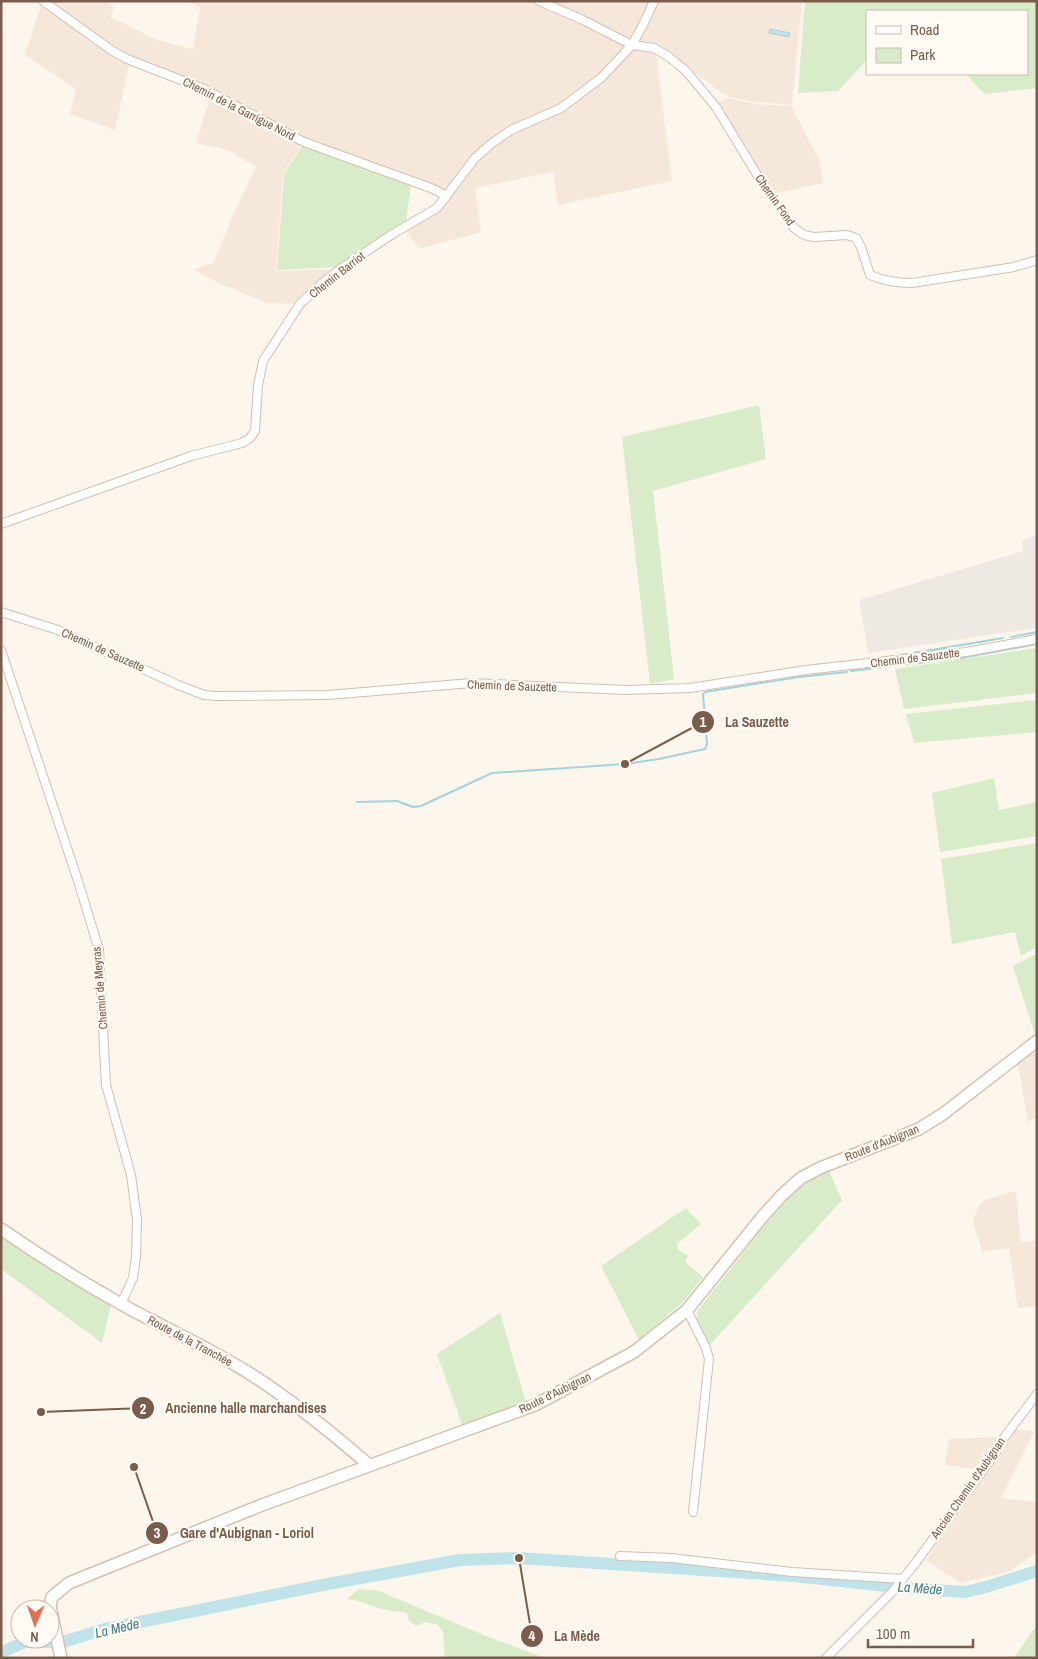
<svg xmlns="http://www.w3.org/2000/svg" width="1038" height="1659" font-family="'Archivo Narrow',sans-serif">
	<rect width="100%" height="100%" fill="#fdf6ec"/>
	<g fill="#f5e8da">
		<path d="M42,1H103L114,7L111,17L157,40L193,49L200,7L187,1H802L792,105L755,102L730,97L716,89L670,53L655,45L672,181L558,205L553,172L475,188L481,232L419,249L406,230L441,209L451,197L432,184L352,156L304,141L283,174L276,271L336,269L297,304L267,303L219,283L194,270L214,262L232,217L256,167L228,150L196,143L212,90L131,57L115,130L70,114L76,89L25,55Z"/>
		<path d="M727,98L755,104L791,106L819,159L823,183L772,194L717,104Z"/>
		<path d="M1037,1050V1117L1028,1122L1018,1065Z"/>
		<path d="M1016,1191L1021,1243L1037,1240V1306L1018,1308L1009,1248L982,1252L973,1222L977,1209L984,1200Z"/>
		<path d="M1018,1429L1034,1432L1001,1498L1037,1502V1552L1011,1571L960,1583L926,1560L983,1470L945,1465L949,1439L997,1437Z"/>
	</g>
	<path fill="#efe9e4" d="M1037,535V628L868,653L859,600L1023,551L1022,540Z"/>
	<g fill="#d8ecc9">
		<path d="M805,1H1037V88L984,94L966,74H1027V11H867V60L838,91L798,93Z"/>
		<path d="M303,145L411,185L406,222L338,267L277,270L284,174Z"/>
		<path d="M759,405L766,459L653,491L674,679L650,684L622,437Z"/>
		<path d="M1037,648V693L904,709L895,669Z"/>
		<path d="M1037,700V732L914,743L906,714Z"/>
		<path d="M994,778L999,810L1037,802V836L940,852L932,793Z"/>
		<path d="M1037,843V947L1021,956L1015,932L952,944L941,859Z"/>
		<path d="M1037,953V1034L1035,1035L1013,966Z"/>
		<path d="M828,1169L842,1200L709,1346L697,1319L698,1310L776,1211L803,1184Z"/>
		<path d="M686,1208L701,1224L678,1243L677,1249L688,1256L685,1262L703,1277L684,1301L639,1340L601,1266Z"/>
		<path d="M1,1233L111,1305L102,1343L1,1269Z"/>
		<path d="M500,1313L526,1403L463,1427L437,1354Z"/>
		<path d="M359,1589L379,1591L486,1636L545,1658H445L443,1632L438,1625L425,1622L416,1626L409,1621L407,1613C400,1611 393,1612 387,1610C373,1607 361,1600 347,1599Z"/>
		<path d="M1037,1624V1658H1014Z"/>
	</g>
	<path fill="#bfe3e8" stroke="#a5d3da" d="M770,29L790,33L789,37L769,33Z"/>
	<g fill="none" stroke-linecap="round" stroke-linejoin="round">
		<g stroke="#a5d3da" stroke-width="2">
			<path d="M1011,637L1037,632"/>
			<path d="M890,657L1003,638"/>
			<path d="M851,671L961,658L1037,644"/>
			<path d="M357,802L397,801L413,807L421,806L492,773L625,764L659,759L705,749L707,744L703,694L705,692L799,677L847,672"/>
		</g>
		<path stroke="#bfe3e8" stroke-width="12" d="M1,1652L25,1642H63L105,1629L328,1584L460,1560L519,1558L794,1576L905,1588L965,1592L986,1587L1037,1571"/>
		<defs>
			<g id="street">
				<path d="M43,1L111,50L127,59L204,89L304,142L431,188L447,196"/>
				<path d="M539,1L581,19L632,45L654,48L669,57L686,71L716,107L759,178L794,228L804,235L814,237L847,235L856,238L861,247L870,275C884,281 897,283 912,283L1014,267L1037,260"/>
				<path d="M1,524L191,456L242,443L250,438L255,431L258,385L263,361L300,304L320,285L339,270L391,235L437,208L475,158L491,144L511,130L561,108L601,78L632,45L643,25L654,1"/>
				<path d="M1,612L58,630L178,685L204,695L216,696L328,695L471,683L626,690L690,688L806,670L966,652L1037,639"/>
				<path d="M1,650L79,884L99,950L106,1085L131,1175L137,1220L136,1257L133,1278L121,1304"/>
				<path d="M687,1310L706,1348L709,1359L693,1512"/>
				<path d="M620,1556L671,1558L792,1572L902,1579"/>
				<path d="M826,1658L894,1590L917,1561L996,1452V1448L1000,1443L1037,1394"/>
			</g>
			<g id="secondary">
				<path d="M1,1229C40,1256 80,1281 121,1304C164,1328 210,1348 252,1375C294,1402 332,1433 369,1465"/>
				<path d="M61,1658L50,1606L52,1597L69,1583L262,1505L535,1405L634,1352L687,1310L763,1216L781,1196L801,1178L820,1168L919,1129L943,1114L1037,1041"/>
			</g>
		</defs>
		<use href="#street" stroke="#d1beb0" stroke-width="10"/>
		<use href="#secondary" stroke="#d6c0b0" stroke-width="14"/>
		<use href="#street" stroke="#fff" stroke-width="8"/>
		<use href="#secondary" stroke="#fff" stroke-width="11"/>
	</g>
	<g text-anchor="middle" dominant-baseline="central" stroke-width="4.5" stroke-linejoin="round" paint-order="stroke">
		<g font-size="12" fill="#7a5c4d" stroke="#fffaf3">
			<text transform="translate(239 109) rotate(27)">Chemin de la Garrigue Nord</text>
			<text transform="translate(775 200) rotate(55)">Chemin Fond</text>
			<text transform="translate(337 275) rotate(-38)">Chemin Barriot</text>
			<text transform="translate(103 650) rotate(24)">Chemin de Sauzette</text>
			<text transform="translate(915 658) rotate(-7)">Chemin de Sauzette</text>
			<text transform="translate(512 686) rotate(2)">Chemin de Sauzette</text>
			<text transform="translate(100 988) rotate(-95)">Chemin de Meyras</text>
			<text transform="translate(882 1143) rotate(-22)">Route d'Aubignan</text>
			<text transform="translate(190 1341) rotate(28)">Route de la Tranchée</text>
			<text transform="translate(555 1393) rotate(-26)">Route d'Aubignan</text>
			<text transform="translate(968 1488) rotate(-55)">Ancien Chemin d'Aubignan</text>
		</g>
		<g font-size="14" font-style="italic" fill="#437c86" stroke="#fffaf3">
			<text transform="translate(920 1588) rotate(4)">La Mède</text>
			<text transform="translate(117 1628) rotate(-13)">La Mède</text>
		</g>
	</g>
	<path fill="none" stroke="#7a5c4d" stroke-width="2" d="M625 764L703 722M41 1412L143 1408M134 1467L157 1533M519 1558L532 1636"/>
	<g fill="#7a5c4d" stroke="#fffaf3" stroke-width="2">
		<circle cx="625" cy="764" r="5"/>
		<circle cx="41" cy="1412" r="5"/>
		<circle cx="134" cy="1467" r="5"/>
		<circle cx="519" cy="1558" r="5"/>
		<circle cx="703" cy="722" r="12"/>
		<circle cx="143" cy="1408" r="12"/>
		<circle cx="157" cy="1533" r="12"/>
		<circle cx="532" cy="1636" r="12"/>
	</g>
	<g font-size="15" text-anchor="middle" font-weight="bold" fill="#fff">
		<text x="703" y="727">1</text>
		<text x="143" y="1414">2</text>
		<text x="157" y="1538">3</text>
		<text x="532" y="1641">4</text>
	</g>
	<g font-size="14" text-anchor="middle" font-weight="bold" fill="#7a5c4d" stroke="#fffaf3" stroke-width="4.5" stroke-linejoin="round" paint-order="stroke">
		<text x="757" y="727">La Sauzette</text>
		<text x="246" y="1413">Ancienne halle marchandises</text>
		<text x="247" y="1538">Gare d'Aubignan - Loriol</text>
		<text x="577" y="1641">La Mède</text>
	</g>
	<rect width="1038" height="1659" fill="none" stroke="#7a5c4d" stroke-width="5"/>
	<rect x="866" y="10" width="162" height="65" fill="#fffaf3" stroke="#cabbb1"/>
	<rect x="876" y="26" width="25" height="8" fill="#ffffff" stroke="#cabbb1"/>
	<text x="910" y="35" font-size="15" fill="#7a5c4d">Road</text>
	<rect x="876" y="48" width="25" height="15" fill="#d8ecc9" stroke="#cabbb1"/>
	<text x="910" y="60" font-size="15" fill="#7a5c4d">Park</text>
	<g transform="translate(35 1624) rotate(182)"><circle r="24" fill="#fffaf3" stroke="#cabbb1"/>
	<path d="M0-4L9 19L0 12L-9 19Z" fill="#e76f51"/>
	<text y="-8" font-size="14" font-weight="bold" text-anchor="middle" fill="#7a5c4d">N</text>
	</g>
	<path d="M868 1639v8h105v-8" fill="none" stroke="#7a5c4d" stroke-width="2.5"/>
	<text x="876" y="1639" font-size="15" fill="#7a5c4d" stroke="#fffaf3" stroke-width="4" paint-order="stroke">100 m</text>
</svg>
